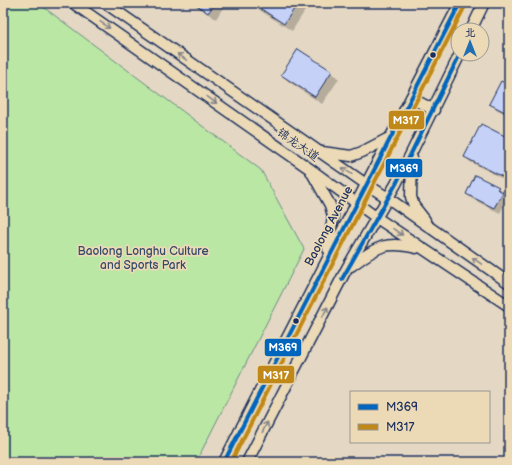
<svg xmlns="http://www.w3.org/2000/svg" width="512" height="465" font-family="'Balsamiq Sans','LXGW WenKai TC',sans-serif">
	<rect width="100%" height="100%" fill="#e4d8c4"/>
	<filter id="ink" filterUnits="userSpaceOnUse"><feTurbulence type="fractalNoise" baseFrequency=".025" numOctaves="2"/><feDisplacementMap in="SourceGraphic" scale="8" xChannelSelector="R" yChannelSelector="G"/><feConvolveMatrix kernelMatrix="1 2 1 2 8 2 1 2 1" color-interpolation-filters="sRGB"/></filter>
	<g filter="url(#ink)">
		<path fill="#bae7a4" stroke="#6a8b81" d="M3,3H38L261,170L304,249L196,462H3Z"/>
		<g fill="#0003">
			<path d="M191,3H226L216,19Z"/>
			<path d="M252,3H305L308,6L292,31L258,9Z"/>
			<path d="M298,50L331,72L339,79L322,104L289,82L282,75Z"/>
			<path d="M509,86V116L496,109L491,104Z"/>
			<path d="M509,139V182L470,162L465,156Z"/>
			<path d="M498,188L508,198L500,213L472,199L467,194Z"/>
		</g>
		<g fill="#c6d1f8" stroke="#1b2f5e">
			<path d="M194,3H215L208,13Z"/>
			<path d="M252,3H298L284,24Z"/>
			<path d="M298,49L332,71L315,97L281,75Z"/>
			<path d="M501,81L509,85V114L489,104Z"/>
			<path d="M481,124L509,138V180L464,157Z"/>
			<path d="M475,175L499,187L497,189L503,192L494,208L466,194Z"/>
		</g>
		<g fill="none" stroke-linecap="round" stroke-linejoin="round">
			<defs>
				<g id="major">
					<path d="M73,3L310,169L377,218L509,306"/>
					<path d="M105,3L366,184L388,198L509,283"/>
					<path d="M471,30L484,3"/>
					<path d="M411,98L434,110"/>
					<path d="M322,152L351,156L362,152L391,137"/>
					<path d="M412,158L411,197L414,206L425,220"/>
					<path d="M311,171L330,205L333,216L328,249"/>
					<path d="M351,266C376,248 384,240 416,248"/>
					<path d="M224,462C301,309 381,156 460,3"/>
					<path d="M247,462L347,268L396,184L460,54"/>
				</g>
			</defs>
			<use href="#major" stroke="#1b2f5e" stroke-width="13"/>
			<use href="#major" stroke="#ecdab7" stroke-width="10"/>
			<defs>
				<g id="bus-1">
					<path d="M342,279L396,184L460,54"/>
					<path d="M224,462L460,3"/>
				</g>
				<path id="bus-2" d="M231,462L465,6"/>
			</defs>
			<use href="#bus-1" stroke="#ecdab7" stroke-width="7"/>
			<use href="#bus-2" stroke="#ecdab7" stroke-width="7"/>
			<use href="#bus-1" stroke="#0065bd" stroke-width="4"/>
			<use href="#bus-2" stroke="#c08818" stroke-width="4"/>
		</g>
		<defs><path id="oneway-shaft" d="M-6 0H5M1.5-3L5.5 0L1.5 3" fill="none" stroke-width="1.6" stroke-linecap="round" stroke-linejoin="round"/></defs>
		<g stroke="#84848a">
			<use href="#oneway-shaft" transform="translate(105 25) rotate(35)"/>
			<use href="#oneway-shaft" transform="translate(182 57) rotate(-145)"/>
			<use href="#oneway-shaft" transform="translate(212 100) rotate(35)"/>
			<use href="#oneway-shaft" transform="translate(347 171) rotate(-145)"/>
			<use href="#oneway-shaft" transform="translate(398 232) rotate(34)"/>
			<use href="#oneway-shaft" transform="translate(477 261) rotate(-145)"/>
			<use href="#oneway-shaft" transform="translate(325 312) rotate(-63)"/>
			<use href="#oneway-shaft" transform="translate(265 427) rotate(-63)"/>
		</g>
	</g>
	<g fill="#1b2f5e" stroke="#ecdab7" stroke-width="1.5">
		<circle cx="433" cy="55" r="3.5"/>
		<circle cx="296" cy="321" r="3.5"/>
	</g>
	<g text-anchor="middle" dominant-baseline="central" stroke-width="3.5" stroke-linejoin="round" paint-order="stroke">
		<g font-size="12" fill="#1b2f5e" stroke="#ecdab7">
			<text transform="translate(298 145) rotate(35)">锦龙大道</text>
			<text transform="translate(329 226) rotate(-62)">Baolong Avenue</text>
		</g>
		<g font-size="12" fill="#334b68" stroke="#ecdab7">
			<text x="143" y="251">Baolong Longhu Culture<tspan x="143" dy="14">and Sports Park</tspan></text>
		</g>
	</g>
	<g stroke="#ecdab7" stroke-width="1.5">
		<rect x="388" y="110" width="37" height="20" rx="4" fill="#c08818"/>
		<rect x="385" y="158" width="38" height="20" rx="4" fill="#0065bd"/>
		<rect x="264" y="338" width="38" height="19" rx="4" fill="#0065bd"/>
		<rect x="257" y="365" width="38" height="19" rx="4" fill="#c08818"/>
	</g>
	<g font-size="11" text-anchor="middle" font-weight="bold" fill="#fff">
		<text x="406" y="124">M317</text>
		<text x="404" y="172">M369</text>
		<text x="283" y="351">M369</text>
		<text x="276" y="379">M317</text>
	</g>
	<rect width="512" height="465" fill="none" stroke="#ecdab7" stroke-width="16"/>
	<rect x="8" y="8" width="496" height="449" fill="none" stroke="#1b2f5e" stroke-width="1.5" filter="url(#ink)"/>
	<rect x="350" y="391" width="140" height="52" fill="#ecdab7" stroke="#989693"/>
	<rect x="358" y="404" width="20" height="6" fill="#0065bd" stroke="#989693"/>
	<text x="386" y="411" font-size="12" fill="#1b2f5e">M369</text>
	<rect x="358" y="424" width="20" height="6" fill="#c08818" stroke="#989693"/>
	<text x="386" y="431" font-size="12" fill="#1b2f5e">M317</text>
	<g transform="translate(470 42)"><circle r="19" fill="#ecdab7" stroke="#989693"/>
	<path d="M0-3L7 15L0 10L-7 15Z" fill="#1f6fb2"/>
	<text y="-6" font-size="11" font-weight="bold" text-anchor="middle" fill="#1b2f5e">北</text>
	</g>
</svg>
